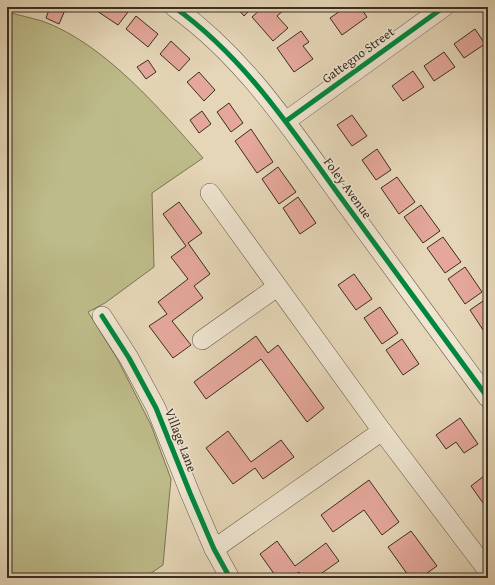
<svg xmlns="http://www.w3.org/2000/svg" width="495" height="585" font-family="'Gentium Book Plus',serif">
	<rect width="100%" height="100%" fill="#e5d6b7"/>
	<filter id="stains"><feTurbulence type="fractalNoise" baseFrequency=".005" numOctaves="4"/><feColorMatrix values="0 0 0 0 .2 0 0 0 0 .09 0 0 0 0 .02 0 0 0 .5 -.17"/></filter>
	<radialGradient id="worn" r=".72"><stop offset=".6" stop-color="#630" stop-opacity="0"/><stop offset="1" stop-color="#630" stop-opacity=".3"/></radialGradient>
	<path fill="#bdbb89" stroke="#7b7456" d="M7,12C19,15 31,18 42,21C104,43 161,110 203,158L152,193L154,267L105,303L88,312L118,360L151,425L171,479L163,565L144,578H7Z"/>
	<g fill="#e4a79a" stroke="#392e22">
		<path d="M50,7L65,10L59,24L46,18Z"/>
		<path d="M100,7H121L128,12L118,25L97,11Z"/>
		<path d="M236,7H253L244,16Z"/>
		<path d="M263,7H283L285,9L277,16L288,28L273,41L252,17Z"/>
		<path d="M346,7H360L367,17L342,35L330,18Z"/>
		<path d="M136,16L158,34L148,47L126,29Z"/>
		<path d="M475,29L485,44L464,58L454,44Z"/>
		<path d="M301,31L309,42L303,46L313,59L294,72L277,48Z"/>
		<path d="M171,41L190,59L179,71L160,54Z"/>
		<path d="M444,52L455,67L434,81L424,66Z"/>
		<path d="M148,60L156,72L146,79L137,67Z"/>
		<path d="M413,71L424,87L403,101L392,86Z"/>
		<path d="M199,72L215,90L204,101L187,82Z"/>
		<path d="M229,103L243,123L231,132L217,112Z"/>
		<path d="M202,111L211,124L199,133L190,120Z"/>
		<path d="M352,115L367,136L352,146L337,125Z"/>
		<path d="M251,129L273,162L257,173L235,141Z"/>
		<path d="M377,149L391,170L376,180L362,160Z"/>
		<path d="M278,167L296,192L279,204L262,179Z"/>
		<path d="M397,177L415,202L399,214L381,188Z"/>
		<path d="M298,197L316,223L300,234L283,208Z"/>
		<path d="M179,202L202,233L188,243L210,274L194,286L203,298L172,321L191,345L173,358L149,326L167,314L158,302L188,279L171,257L186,246L163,214Z"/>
		<path d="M421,205L440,231L423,243L404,217Z"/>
		<path d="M443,237L461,262L445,273L427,248Z"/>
		<path d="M465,267L482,292L465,304L448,279Z"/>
		<path d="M354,274L372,299L356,310L338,285Z"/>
		<path d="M486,299L488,302L487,336L470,310Z"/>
		<path d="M380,307L398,333L382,344L364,318Z"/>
		<path d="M256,336L268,353L278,345L324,408L307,422L261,359L206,399L194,382Z"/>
		<path d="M402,339L419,364L403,375L386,350Z"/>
		<path d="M460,418L478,444L464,453L456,442L446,449L436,435Z"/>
		<path d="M228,431L251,462L281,440L294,457L263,479L255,468L233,484L206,448Z"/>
		<path d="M488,473V510L471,486Z"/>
		<path d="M369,480L399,522L382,535L364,510L333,532L321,515Z"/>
		<path d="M411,531L437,566L420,578H410L388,547Z"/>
		<path d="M277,541L295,566L326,543L339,561L315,578H303L299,572L291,578H277L260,554Z"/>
	</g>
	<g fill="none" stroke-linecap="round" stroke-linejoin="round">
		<defs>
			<g id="minor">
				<path d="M174,7C243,56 290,127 339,195C389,263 438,330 488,398"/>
				<path d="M286,121L444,7"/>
				<path d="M210,193L382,431L488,571"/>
				<path d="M102,316L129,358L156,408L190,493L214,549L230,578"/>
				<path d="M202,340L277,287"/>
				<path d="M214,549L382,431"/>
			</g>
		</defs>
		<use href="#minor" stroke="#645847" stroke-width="20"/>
		<use href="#minor" stroke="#eee4d0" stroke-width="19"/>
		<defs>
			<g id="cycleway">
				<path d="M174,7C243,56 290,127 339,195C389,263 438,330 488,398"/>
				<path d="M286,121L444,7"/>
				<path d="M102,316L129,358L156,408L190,493L214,549L230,578"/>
			</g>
		</defs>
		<use href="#cycleway" stroke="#eee4d0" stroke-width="8"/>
		<use href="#cycleway" stroke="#00873e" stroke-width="5"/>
	</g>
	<g text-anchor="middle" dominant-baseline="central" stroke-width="3" stroke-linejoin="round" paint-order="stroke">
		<g font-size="13" fill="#392e22" stroke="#eee4d0">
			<text transform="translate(358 55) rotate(-36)">Gattegno Street</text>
			<text transform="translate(348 188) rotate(54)">Foley Avenue</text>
			<text transform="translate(181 440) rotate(69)">Village Lane</text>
		</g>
	</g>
	<rect width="495" height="585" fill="none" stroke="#e5d6b7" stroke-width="24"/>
	<rect x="8" y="8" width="479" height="569" fill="none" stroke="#392e22" stroke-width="2"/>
	<rect x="12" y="12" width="471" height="561" fill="none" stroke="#392e22"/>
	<rect width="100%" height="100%" filter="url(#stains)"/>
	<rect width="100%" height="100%" fill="url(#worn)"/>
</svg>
